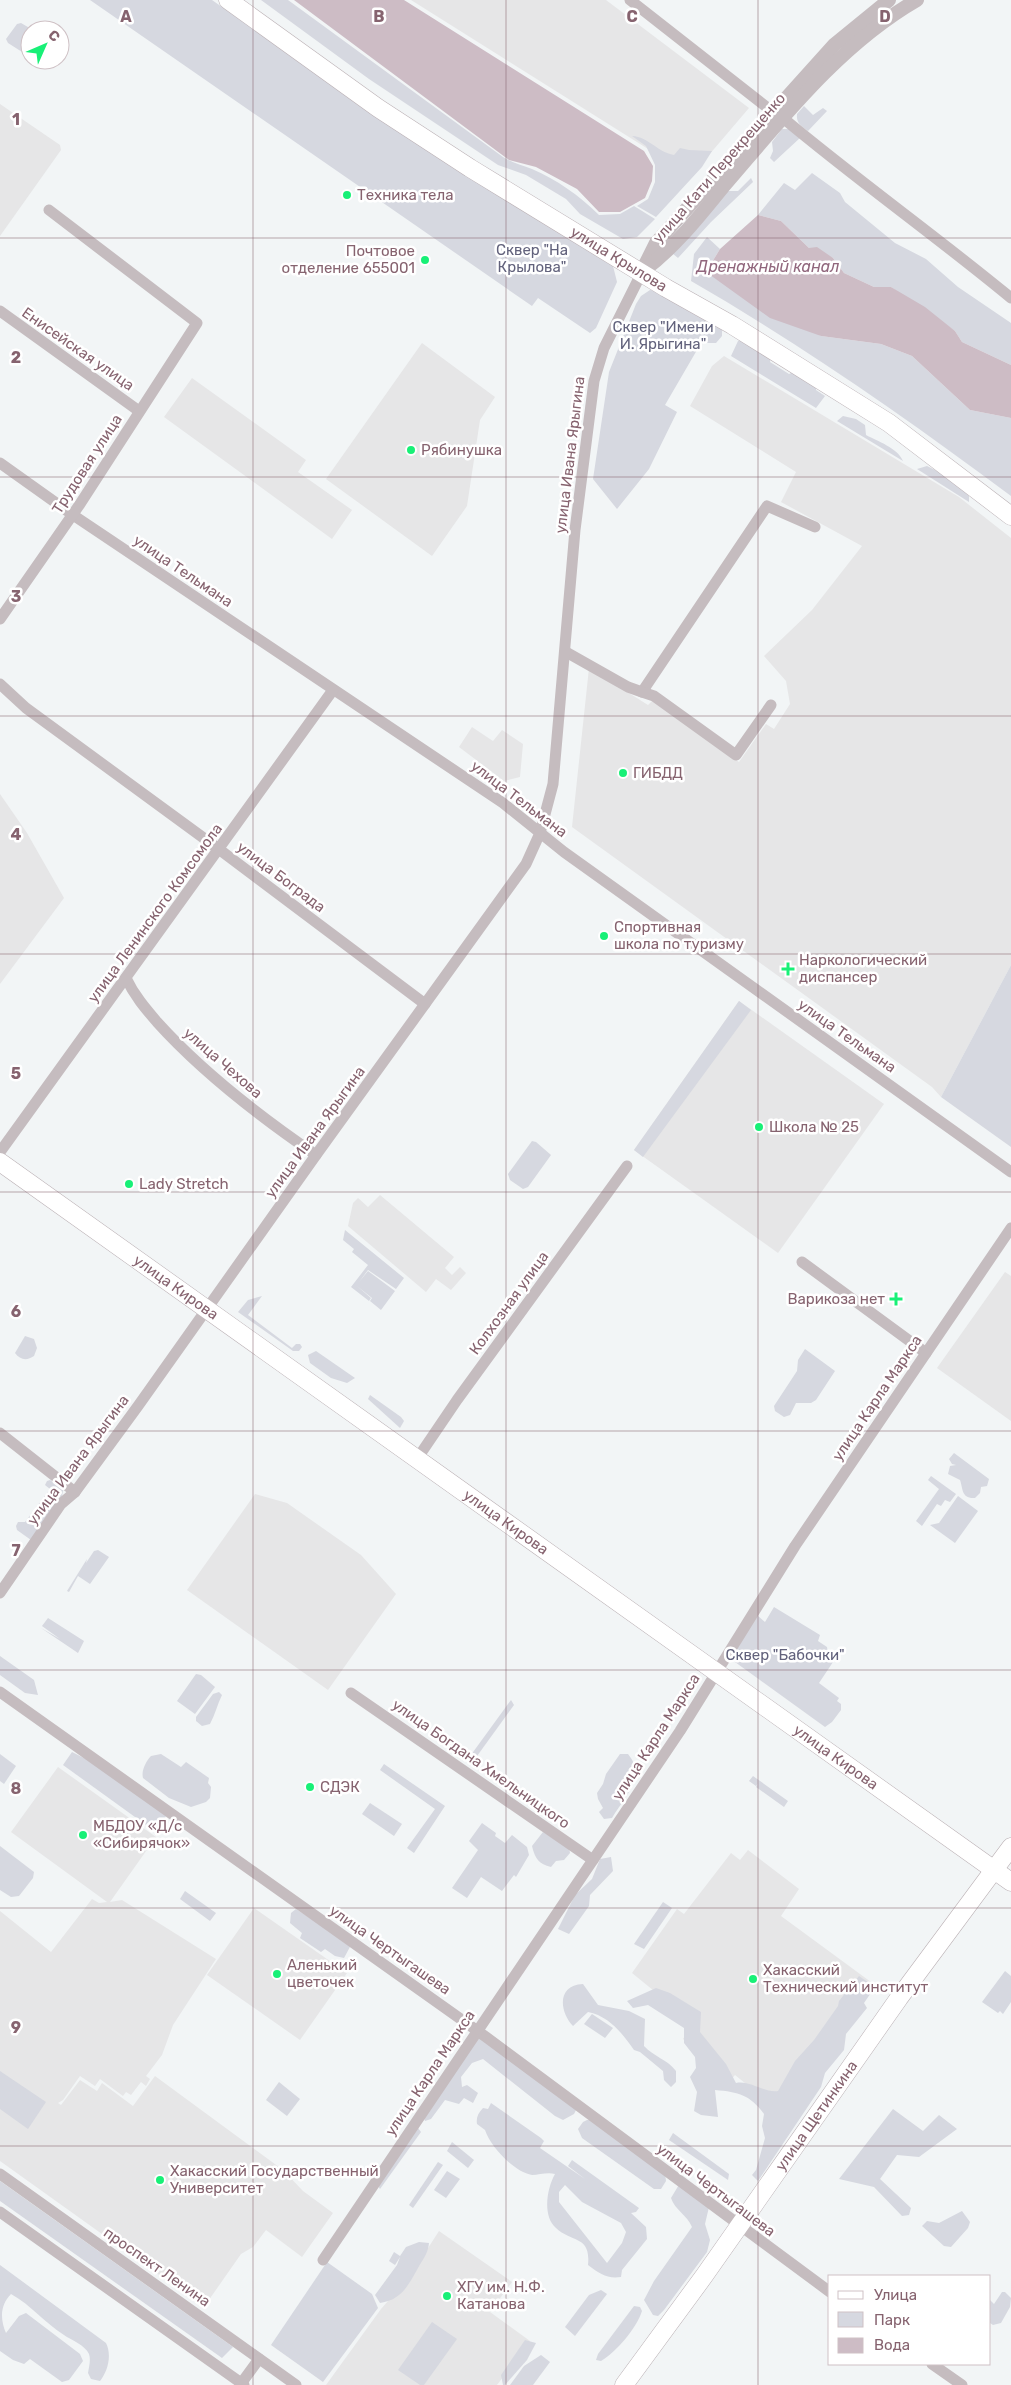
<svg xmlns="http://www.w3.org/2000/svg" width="1011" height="2385" font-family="Rubik,sans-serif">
	<rect width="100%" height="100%" fill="#f2f5f6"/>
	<g fill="#e6e6e7">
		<path d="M411,0H606L749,108L691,176Z"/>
		<path d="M0,104L60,145L61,150L0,236Z"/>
		<path d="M422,343L495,397L480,420L467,506L432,556L326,479Z"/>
		<path d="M724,356L959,497L1011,538V965L941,1097L932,1087L572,827L589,668L648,705L653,700L739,762L766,724L774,729L790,704L786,681L764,656L812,610L862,546L781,502L796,472L690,406L712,366Z"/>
		<path d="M192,378L306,460L298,472L352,510L332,539L164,417Z"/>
		<path d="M472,727L493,741L502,730L523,744L520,777L504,781L459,747Z"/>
		<path d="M0,794L27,833L64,898L0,984Z"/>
		<path d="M739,1001L884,1104L778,1253L634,1150Z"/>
		<path d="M380,1195L454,1257L445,1268L452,1275L460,1267L466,1273L451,1290L436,1279L426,1292L348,1226L353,1203L358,1198L368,1207Z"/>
		<path d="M1005,1272L1011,1276V1421L937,1368Z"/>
		<path d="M255,1494L287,1503L361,1555L396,1594L328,1690L187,1590Z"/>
		<path d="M58,1767L156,1837L110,1902L122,1900L216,1959L173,2025L162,2055L146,2076L150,2079L146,2086L141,2082L131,2095L126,2092L123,2096L100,2079L95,2086L80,2076L63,2100L58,2103L61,2105L80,2080L97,2091L102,2083L133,2106L155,2076L283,2170L303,2191L333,2213L302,2257L266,2230L253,2247L241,2254L204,2307L0,2161V1911L51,1952L92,1899L99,1903L107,1902L11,1832Z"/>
		<path d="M748,1850L799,1889L781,1916L875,1985L783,2114L735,2075L723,2089L706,2056L683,2039L690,2028L691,2021L632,1973L677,1909L684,1914L731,1853L740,1860Z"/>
		<path d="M254,1908L347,1973L300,2040L207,1975Z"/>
		<path d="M439,2231L512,2282L490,2312L530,2341L497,2385H326L381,2309L410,2276Z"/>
	</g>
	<g fill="#d6d8e0" fill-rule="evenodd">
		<path d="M90,0H212L355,101L612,262L617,282L596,328L590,333L538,298L532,306Z"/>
		<path d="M261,0H288L503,157C513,163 522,165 532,169C557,180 579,195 599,215L620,214L634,206L655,219L637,237L623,239L580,214L566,199L526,175L498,165L369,79Z"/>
		<path d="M21,23L33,30H30V57L8,43L6,39L17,24Z"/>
		<path d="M804,106L813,115L823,108L827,111L808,131C801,126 796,123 797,114Z"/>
		<path d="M782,129H789L801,137L774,162L770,158L773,151L772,142Z"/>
		<path d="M632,136C649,137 657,152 674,155L680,148L689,150L712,151L702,167L656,217L637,206L648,199L655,182V165L646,146Z"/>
		<path d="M812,173L840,193L845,202L895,243L926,259L958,287L1011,323V365L962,342L955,331L891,287H874L844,273L833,258L809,248L781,221L758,215L784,183L795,190Z"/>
		<path d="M751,178L753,182L711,222L678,258L672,253L727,191H738Z"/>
		<path d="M707,237L720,249L706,272L821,336L881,344L912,356L970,410L1011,418V496C908,419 802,345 691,281L694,254Z"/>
		<path d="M650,290L658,291L722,329V336L716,343H703L697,350L665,405L677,412L649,469L617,509L593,479L609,372L636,304L641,296Z"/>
		<path d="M743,339L771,356L770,362L789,374L795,371L816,383V390L825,396L816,408L731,356L738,341Z"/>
		<path d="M843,416L856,419L865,425L866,435C877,441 898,448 903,461L837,421Z"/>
		<path d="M927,466L951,478L969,496V502L917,469Z"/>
		<path d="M1011,965V1147L941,1097Z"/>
		<path d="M739,1001L751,1010L643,1157L634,1150Z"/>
		<path d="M532,1141L536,1142L551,1155L528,1187L523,1189L510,1180L508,1174Z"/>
		<path d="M345,1230L404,1278L396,1289L368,1270L359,1282L368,1271L395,1291L381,1310L370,1301L372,1298L357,1286L371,1298L369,1301L351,1287L368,1265L352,1252L354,1249L343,1240Z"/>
		<path d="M262,1296L248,1315L292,1348L296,1344H300L302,1347L299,1351H293L238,1312L248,1300Z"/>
		<path d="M25,1336L34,1339L37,1348L34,1356C27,1361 20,1360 15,1353Z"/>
		<path d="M805,1349L835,1371L816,1400L811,1403H796L790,1415L784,1417L775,1411L774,1406L797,1371L798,1360Z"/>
		<path d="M316,1351L355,1378L347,1383L331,1378L310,1363L308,1355Z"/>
		<path d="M370,1395L401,1417L404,1421L400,1428L368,1399Z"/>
		<path d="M954,1453L989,1479L987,1486L981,1487L980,1493L975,1498C961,1499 963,1488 960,1480L948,1474L950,1466L956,1465L952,1464L949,1459Z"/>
		<path d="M931,1476L956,1494L950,1502L945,1500L941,1506L937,1504L922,1526L916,1521L939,1489L928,1480Z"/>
		<path d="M50,1480L63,1490L62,1497L31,1540L17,1530L16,1526L18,1522H25L50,1489L45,1485L47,1481Z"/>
		<path d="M958,1496L978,1511L955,1543L930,1525L939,1523Z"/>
		<path d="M98,1550L109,1557L90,1584L78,1576L69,1592L67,1591L87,1559L86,1563L94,1551Z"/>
		<path d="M774,1607L820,1635L818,1641L827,1647L828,1654L835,1659L819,1683L839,1698L837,1701L841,1704V1710L832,1722L825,1727L735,1662L734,1654L757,1615L765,1622Z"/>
		<path d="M48,1618L84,1641L78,1653L41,1628L60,1639L42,1626Z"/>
		<path d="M0,1656L34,1680L38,1695L25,1693L0,1675Z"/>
		<path d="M196,1674L201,1675L215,1687L195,1714L177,1701Z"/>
		<path d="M219,1692L222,1695C217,1705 215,1715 210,1724L202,1726L196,1721V1717L213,1694Z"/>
		<path d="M511,1700L514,1705L472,1763L468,1759Z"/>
		<path d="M72,1752L92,1762L166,1816L161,1826L153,1830L63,1765Z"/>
		<path d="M0,1754L16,1766L4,1784L0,1781Z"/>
		<path d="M161,1754L181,1767L186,1762L209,1778L208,1783L211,1787L210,1798L206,1802L191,1807L169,1798L143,1778C141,1771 146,1761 151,1756Z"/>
		<path d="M620,1754H628C647,1777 625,1796 612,1818L604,1819L599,1812L603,1808L598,1799L597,1793L603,1784L606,1774Z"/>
		<path d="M384,1764L445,1806L414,1853L407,1848L435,1809L380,1770Z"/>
		<path d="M753,1776L788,1801L784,1807L756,1787L758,1784L756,1786L749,1781Z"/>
		<path d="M370,1803L402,1824L394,1836L362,1814Z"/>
		<path d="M482,1823L496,1833L495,1836L505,1843L512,1835L527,1847L529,1855L516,1877L514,1875L502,1891L481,1877L467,1898L452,1888L478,1850L469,1841Z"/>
		<path d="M543,1832L569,1848L570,1853L564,1860L556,1861L551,1867C539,1864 535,1859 532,1846Z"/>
		<path d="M0,1846L34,1872L33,1878L19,1896L11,1897L0,1890Z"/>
		<path d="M611,1857L613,1871L590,1895L589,1906L569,1934L558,1929L575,1895L592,1879L600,1859Z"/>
		<path d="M185,1891L216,1913L210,1921L180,1899Z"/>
		<path d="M663,1902L672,1908L644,1949L634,1944Z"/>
		<path d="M296,1909L351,1945L344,1958L335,1956L325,1949L321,1952L300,1938L302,1933L290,1923L291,1913Z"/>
		<path d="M1005,1971L1011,1976V2002L1003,2014L1000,2011L998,2013L982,2002Z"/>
		<path d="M859,1976L875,1987L864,2003L867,2008L846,2034L844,2050L825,2073L821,2087L758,2181L752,2175L756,2170L765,2138L762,2126L764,2114C750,2095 739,2092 715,2090L718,2117L701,2115L694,2111L697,2092L690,2077L696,2068L695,2057L684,2043V2028L648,2005L633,2008L627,2001L656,1988L670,1993L701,2012L700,2032L726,2064L736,2083C750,2080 764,2093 778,2091L795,2061L814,2040L838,2006L839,2001Z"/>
		<path d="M583,1984L598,2005L629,2011L645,2019L644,2046C654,2057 667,2059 676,2071V2082L671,2087L664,2080L663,2071L640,2052L634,2050C623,2034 609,2016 588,2012L573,2026C559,2011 557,1985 583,1984Z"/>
		<path d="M592,2014L613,2028L605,2038L584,2024Z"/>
		<path d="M478,2037L577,2108L574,2114L563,2120L555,2116L483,2059L472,2063L461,2077L462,2087L467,2085L478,2093L473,2103L464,2098L459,2104L445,2100L431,2119L425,2121L423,2116Z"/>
		<path d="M0,2071L46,2102L28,2129L0,2109Z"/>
		<path d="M279,2082L300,2099L287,2116L266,2100Z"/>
		<path d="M491,2103L541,2138L544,2141L540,2148L585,2179L568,2166L572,2160L639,2208L636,2212L631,2213L646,2227L647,2239L622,2270L621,2277C607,2279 600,2274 588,2265C591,2235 572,2243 556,2228C542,2216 547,2188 555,2174C547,2172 539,2175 532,2175C514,2172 490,2146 485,2130L477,2124C476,2118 478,2113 483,2108L488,2109ZM565,2185L582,2202L621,2223L626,2232L622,2243L607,2263L559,2202V2192Z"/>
		<path d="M893,2109L923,2131L939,2115L957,2129L919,2157L897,2155L880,2179L911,2208L909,2215L902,2216L874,2187L839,2179Z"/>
		<path d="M587,2120H591L665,2173L666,2181L661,2189H654L582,2138L578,2129L583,2122Z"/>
		<path d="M418,2128L421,2132L380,2189L378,2186Z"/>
		<path d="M673,2133L729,2174L728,2180L669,2140Z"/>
		<path d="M452,2142L474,2160L468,2168L447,2151Z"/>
		<path d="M438,2162L443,2165L413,2208L409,2205Z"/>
		<path d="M447,2171L460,2179L446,2198L434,2190Z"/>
		<path d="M0,2181L233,2347L222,2358L0,2201Z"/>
		<path d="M680,2183L709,2207L705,2224L710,2240L707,2252L664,2310L658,2316L653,2315L644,2300L654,2281L692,2227C687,2215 675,2210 671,2198Z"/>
		<path d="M962,2211L970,2222L968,2228L951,2247L944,2246L922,2226L927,2221L939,2223Z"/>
		<path d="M419,2242L429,2243C428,2254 423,2259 418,2268C408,2286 401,2300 380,2303L375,2295L397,2265L400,2257L395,2265L389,2261L394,2252L400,2256L406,2247Z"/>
		<path d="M327,2262L372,2294L378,2308L323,2382L271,2345Z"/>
		<path d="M0,2265L106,2343C112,2355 108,2371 100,2381L91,2379L88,2373C89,2367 91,2360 89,2354C85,2345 71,2340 64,2335C45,2323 31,2305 11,2294C0,2305 0,2319 6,2333L19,2316L26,2313L80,2354L83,2361L69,2380L62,2382L30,2359L24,2364L13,2360L0,2351Z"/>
		<path d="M601,2290L607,2294L575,2336L565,2327L589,2295Z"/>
		<path d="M1002,2292H1005L1011,2298L1010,2307L1001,2323L993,2325L990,2323V2300L994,2304Z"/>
		<path d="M634,2306L640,2307L642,2311C636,2329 617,2351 601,2361L596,2360L598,2354Z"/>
		<path d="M432,2322L457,2339L424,2385H420L398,2370Z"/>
		<path d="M525,2340L536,2343L527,2360L505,2385H503L501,2375Z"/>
		<path d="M541,2355L550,2362L533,2385H510L524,2366Z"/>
	</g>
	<g fill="#cdbcc5">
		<path d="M294,0H404L644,151L653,166L652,181L645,198L620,212H599L577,189L536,167L509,160Z"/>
		<path d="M758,215L781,221L809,248L817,247L833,258L844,273L874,287H891L925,307L955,331L962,342L1011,365V418L970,410L912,356L881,344L821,336L770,318L706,272L720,249Z"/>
	</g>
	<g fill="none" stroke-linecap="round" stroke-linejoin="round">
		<defs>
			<g id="primary">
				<path id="s1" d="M228,0L378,108L470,168L666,288L732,325L889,423L1011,516"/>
				<path id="s2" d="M0,1162L1011,1882"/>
				<path id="s3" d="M624,2385L704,2276L899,1998L1011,1847"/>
			</g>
		</defs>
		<use href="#primary" stroke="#bbb1b5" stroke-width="19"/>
		<g stroke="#c5bcbf" stroke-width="11">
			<path d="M630,0L773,112"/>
			<path d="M783,118C857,180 936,236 1011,298"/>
			<path d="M0,311L139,411"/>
			<path d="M0,463L73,515L503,803L564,852L1011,1172"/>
			<path d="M0,619L80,504L197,323L49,210"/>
			<path d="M566,652L628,687L642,692L767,506L815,527"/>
			<path d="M0,684L26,708L220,850L425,1004"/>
			<path d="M642,692L654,696L736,755L771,705"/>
			<path d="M126,978C134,995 145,1008 157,1022C203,1073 259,1116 316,1155"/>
			<path d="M0,1152L333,690"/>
			<path d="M802,1262L926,1353"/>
			<path d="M0,1433L75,1492"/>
			<path d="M417,1459L457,1400L627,1166"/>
			<path d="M0,1593L61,1504L75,1492L138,1406L316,1155L526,864L540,833L553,784L575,530L594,381L604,348L642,272"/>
			<path d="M0,1692L486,2037L830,2292"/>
			<path d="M351,1693L593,1860"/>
			<path d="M0,2174L296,2385"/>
			<path d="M0,2212L244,2385"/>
			<path d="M323,2260L680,1731L795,1546L1011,1228"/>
			<path d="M932,2364L962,2385"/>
			<path d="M240,2385L259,2359"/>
		</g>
		<g stroke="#c5bcbf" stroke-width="14">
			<path d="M643,269L656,243L834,45L889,0"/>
			<path d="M642,272C675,247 697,219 723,187C781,120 839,45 917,0"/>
		</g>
		<use href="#primary" stroke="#fff" stroke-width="18"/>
	</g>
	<path fill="none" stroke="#86636f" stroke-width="1" stroke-opacity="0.55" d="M253,0V2385M506,0V2385M758,0V2385M0,238H1011M0,477H1011M0,716H1011M0,954H1011M0,1192H1011M0,1431H1011M0,1670H1011M0,1908H1011M0,2146H1011"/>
	<g fill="#18f077" stroke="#fff" stroke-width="2">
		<circle cx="347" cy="195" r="5"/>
		<circle cx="425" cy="260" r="5"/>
		<circle cx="411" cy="450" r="5"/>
		<circle cx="623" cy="773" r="5"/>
		<circle cx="604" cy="936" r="5"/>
		<path d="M785.5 961.5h5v5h5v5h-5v5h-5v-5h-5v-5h5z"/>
		<circle cx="759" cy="1127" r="5"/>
		<circle cx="129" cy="1184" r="5"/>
		<path d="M893.5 1291.5h5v5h5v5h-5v5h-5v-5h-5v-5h5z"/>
		<circle cx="310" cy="1787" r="5"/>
		<circle cx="83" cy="1835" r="5"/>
		<circle cx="277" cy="1974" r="5"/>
		<circle cx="753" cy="1979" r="5"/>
		<circle cx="160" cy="2180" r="5"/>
		<circle cx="447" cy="2296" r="5"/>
	</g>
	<g text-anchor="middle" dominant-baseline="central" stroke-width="5" stroke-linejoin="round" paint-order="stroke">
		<g font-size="15" fill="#86636f" stroke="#fff">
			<text transform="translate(719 168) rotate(-49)">улица Кати Перекрещенко</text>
			<text stroke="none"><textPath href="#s1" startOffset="469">улица Крылова</textPath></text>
			<text transform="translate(78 349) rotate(35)">Енисейская улица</text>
			<text transform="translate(570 455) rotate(-83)">улица Ивана Ярыгина</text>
			<text transform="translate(87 464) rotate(-57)">Трудовая улица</text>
			<text transform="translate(183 571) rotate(34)">улица Тельмана</text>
			<text transform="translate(519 799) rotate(37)">улица Тельмана</text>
			<text transform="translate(281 877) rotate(37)">улица Бограда</text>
			<text transform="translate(155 913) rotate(-54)">улица Ленинского Комсомола</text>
			<text transform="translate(847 1036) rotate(35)">улица Тельмана</text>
			<text transform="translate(223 1063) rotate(41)">улица Чехова</text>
			<text transform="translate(315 1132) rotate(-54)">улица Ивана Ярыгина</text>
			<text stroke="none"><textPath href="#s2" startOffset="216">улица Кирова</textPath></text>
			<text transform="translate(509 1303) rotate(-54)">Колхозная улица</text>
			<text transform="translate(877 1398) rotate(-56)">улица Карла Маркса</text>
			<text transform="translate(78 1460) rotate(-53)">улица Ивана Ярыгина</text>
			<text stroke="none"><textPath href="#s2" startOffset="621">улица Кирова</textPath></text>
			<text transform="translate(656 1737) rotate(-57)">улица Карла Маркса</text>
			<text stroke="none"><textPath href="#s2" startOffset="1026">улица Кирова</textPath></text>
			<text transform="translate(481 1764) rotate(35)">улица Богдана Хмельницкого</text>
			<text transform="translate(390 1950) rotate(35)">улица Чертыгашева</text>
			<text transform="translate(430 2073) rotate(-56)">улица Карла Маркса</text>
			<text stroke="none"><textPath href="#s3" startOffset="331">улица Щетинкина</textPath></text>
			<text transform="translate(716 2190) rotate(37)">улица Чертыгашева</text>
			<text transform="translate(157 2267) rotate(35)">проспект Ленина</text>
		</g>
		<g font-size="15" fill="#86636f" stroke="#fff" text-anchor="start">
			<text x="357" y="195">Техника тела</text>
			<text x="415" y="251" text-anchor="end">Почтовое<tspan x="415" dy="17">отделение 655001</tspan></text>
			<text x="421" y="450">Рябинушка</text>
			<text x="633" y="773">ГИБДД</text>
			<text x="614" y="927">Спортивная<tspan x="614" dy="17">школа по туризму</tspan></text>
			<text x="799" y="960">Наркологический<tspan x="799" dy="17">диспансер</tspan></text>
			<text x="769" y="1127">Школа № 25</text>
			<text x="139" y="1184">Lady Stretch</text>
			<text x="885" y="1299" text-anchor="end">Варикоза нет</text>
			<text x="320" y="1787">СДЭК</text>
			<text x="93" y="1826">МБДОУ «Д/с<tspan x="93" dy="17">«Сибирячок»</tspan></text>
			<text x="287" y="1965">Аленький<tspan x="287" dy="17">цветочек</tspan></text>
			<text x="763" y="1970">Хакасский<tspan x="763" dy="17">Технический институт</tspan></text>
			<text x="170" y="2171">Хакасский Государственный<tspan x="170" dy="17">Университет</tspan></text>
			<text x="457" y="2287">ХГУ им. Н.Ф.<tspan x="457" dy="17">Катанова</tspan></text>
		</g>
		<g font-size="15" fill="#62627c" stroke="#fff">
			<text x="532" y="250">Сквер "На<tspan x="532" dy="17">Крылова"</tspan></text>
			<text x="663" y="327">Сквер "Имени<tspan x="663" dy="17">И. Ярыгина"</tspan></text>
			<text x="785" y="1655">Сквер "Бабочки"</text>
		</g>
		<g font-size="16" font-style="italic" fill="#91677d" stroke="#fff">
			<text x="768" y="266">Дренажный канал</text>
		</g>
	</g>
	<g font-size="16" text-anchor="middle" font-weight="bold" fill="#86636f" stroke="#fff" stroke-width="5" stroke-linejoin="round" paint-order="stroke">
		<text x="126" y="22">A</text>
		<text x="379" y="22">B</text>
		<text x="632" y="22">C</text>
		<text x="885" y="22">D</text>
		<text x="16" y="125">1</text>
		<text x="16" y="363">2</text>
		<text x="16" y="602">3</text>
		<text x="16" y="840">4</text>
		<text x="16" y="1079">5</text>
		<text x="16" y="1317">6</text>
		<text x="16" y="1556">7</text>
		<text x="16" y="1794">8</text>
		<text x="16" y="2033">9</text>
	</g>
	<rect x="828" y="2275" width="162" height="90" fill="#ffffff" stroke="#cfc1c5"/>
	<rect x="838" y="2291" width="25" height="8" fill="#ffffff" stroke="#cfc1c5"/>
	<text x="874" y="2300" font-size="15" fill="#86636f">Улица</text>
	<rect x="838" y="2312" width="25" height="15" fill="#d6d8e0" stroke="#cfc1c5"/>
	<text x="874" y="2325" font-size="15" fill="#86636f">Парк</text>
	<rect x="838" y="2338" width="25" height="15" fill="#cdbcc5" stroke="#cfc1c5"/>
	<text x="874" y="2350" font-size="15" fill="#86636f">Вода</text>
	<g transform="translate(45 45) rotate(45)"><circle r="24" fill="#ffffff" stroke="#cfc1c5"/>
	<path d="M0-4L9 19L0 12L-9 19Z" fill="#18f077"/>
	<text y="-8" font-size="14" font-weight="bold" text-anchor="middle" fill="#86636f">С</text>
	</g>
</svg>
